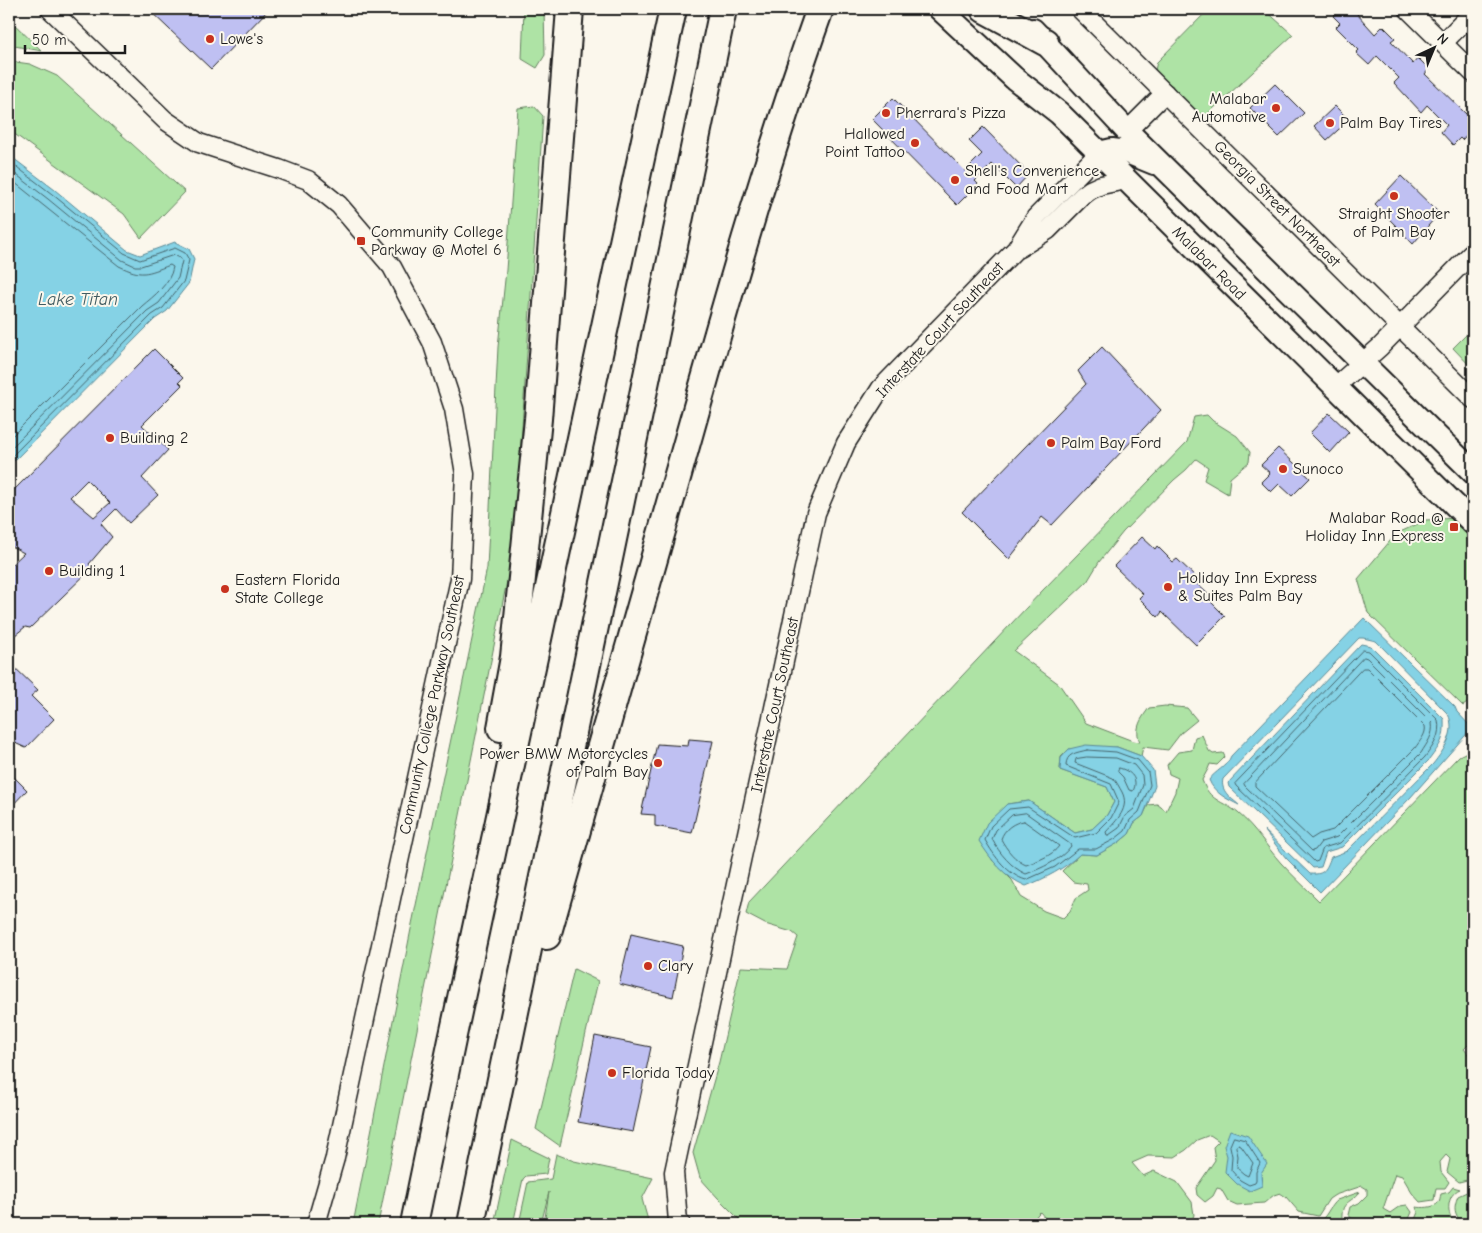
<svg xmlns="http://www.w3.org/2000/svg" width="1482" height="1233" font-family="'Comic Neue',sans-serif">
	<rect width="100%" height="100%" fill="#fbf7ec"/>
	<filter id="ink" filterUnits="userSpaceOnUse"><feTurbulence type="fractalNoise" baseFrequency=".02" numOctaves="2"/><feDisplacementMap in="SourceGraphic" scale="10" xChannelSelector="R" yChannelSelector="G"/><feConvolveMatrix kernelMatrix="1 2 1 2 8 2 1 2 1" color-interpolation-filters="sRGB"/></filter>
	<g filter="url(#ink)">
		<g fill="#aee3a5" stroke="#658060">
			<path d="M524,9H544L545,55L537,68L522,59Z"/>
			<path d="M1209,9H1264L1293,35L1200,121L1154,74L1157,62Z"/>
			<path d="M9,19L42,51L9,45Z"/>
			<path d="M9,61L30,64L57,76L185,192L141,238L124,214L9,130Z"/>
			<path d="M534,106L543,116L514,546L378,1224H353L412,924L487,568L498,347L506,270L518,108Z"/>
			<path d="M1472,329L1473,330V369L1453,348Z"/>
			<path d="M1207,415L1213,421L1237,436L1250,452L1249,462L1230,478L1228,494L1204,480L1208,467L1196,459L1186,470L1174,480L1123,532L1099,562L1087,582L1014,651L1059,684L1086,723L1133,741L1140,742C1134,728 1141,719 1149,708L1165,706L1187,708L1197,720L1181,733L1168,750L1143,747L1141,756L1117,747L1069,749L1061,757L1060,770L1107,787L1114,802L1107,815L1092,829L1075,833L1029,801L1007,804L992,860L1012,880L1021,897L1044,911L1063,918L1070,911L1076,898L1088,890L1087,884L1073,882L1062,871L1080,854L1097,855L1118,843L1129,834L1134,823L1143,816L1148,805L1157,804L1166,811L1175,792L1178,778L1169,774L1167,765L1178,752L1192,750L1195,737L1202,735L1209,751L1213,754L1223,753L1225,757L1217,765L1210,764L1208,769L1202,780C1210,802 1222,800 1238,813C1257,829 1265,845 1281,863C1293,876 1307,889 1319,901L1459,756L1467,752L1473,753V760L1469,761L1467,765L1473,766V1040L1464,1049L1473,1060V1223L1463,1224C1454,1214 1453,1208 1458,1196L1471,1190L1468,1186L1470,1183L1467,1180L1459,1182L1447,1172L1450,1159L1446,1155L1440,1162L1441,1172L1449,1182L1445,1188H1436L1434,1200L1420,1202L1412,1193L1402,1176L1395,1174L1383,1209L1390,1213L1400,1206L1407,1205L1412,1212L1409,1219H1403L1399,1224H1371L1364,1220L1353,1219L1348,1215L1350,1207L1359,1203L1367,1195V1189L1362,1186L1335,1195L1329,1199L1318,1216L1299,1212L1286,1197L1280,1193L1274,1195L1264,1203L1237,1205L1228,1201L1221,1189L1217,1188L1213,1196L1205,1202L1197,1195L1196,1188L1215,1160L1213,1147L1219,1141L1210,1135L1197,1140L1186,1150L1175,1157L1148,1156L1132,1163L1143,1176L1154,1171L1177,1182L1192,1202L1194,1215L1190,1224H1050L1040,1212L1037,1215L1034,1224H744L718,1198L700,1178L693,1153L719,1062L741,967L787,969L798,937L792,932L765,924L746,914L749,902L1043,590L1187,442L1194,417Z"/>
			<path d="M1455,518L1473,538V699L1463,706L1368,613L1358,579L1396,534L1426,520Z"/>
			<path d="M574,969L598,981L560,1146L536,1129Z"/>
			<path d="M512,1140L549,1158L546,1174L526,1176L523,1179L513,1224H494Z"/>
			<path d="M556,1154L574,1161L653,1178L642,1199L649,1224H544L549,1192L541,1224H519L528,1182L551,1179Z"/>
			<path d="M1453,1187L1460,1189C1446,1195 1446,1214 1455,1224H1411L1414,1222L1418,1212L1416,1207C1422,1208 1434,1208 1438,1203C1440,1201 1440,1197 1441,1194L1449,1192Z"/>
			<path d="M1360,1192C1351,1203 1341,1201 1342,1219L1349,1224H1323L1318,1222C1327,1218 1329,1206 1337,1200Z"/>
		</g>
		<g fill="#85d2e5" stroke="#5b8995">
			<path d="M9,155L55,190L127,250L140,255L175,242L189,249L194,259L189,283L167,311L155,319L9,466Z"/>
			<path d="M1364,618L1455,707L1457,712L1472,728L1410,798L1320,892L1286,858L1264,830L1310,874C1325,875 1326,869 1331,857L1347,851L1433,764C1444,750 1457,732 1448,714L1376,641L1363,638H1359L1223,779C1220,791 1231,798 1239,805C1227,799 1214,793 1209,780C1215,771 1227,767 1231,756Z"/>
			<path d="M1361,644L1371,646L1444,719C1445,739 1441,744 1429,760L1342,847L1326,852L1321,867L1313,868L1229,787L1228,783Z"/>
			<path d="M1086,745L1117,747L1141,756L1153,770L1155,786L1143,816L1134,823L1129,834L1118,843L1097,855L1080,854C1064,869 1046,878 1026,886C1003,876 992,861 979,841L987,823L1007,804L1029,801L1075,833L1092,829L1107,815L1114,802L1107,787L1060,770L1061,758L1069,749Z"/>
			<path d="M1230,1130L1248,1136L1267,1164L1261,1173L1262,1186L1250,1191L1237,1184L1225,1172L1227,1156L1224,1146Z"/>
		</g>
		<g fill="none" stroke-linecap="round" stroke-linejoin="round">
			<g stroke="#46656c" stroke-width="1">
				<path d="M9,161L52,194L124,253L140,260L175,248L185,253L189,260L184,281L163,308L152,315L9,459"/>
				<path d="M9,169L48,199L122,260L135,266H141L174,255L180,258L182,261L178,278L159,303L147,311L9,450"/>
				<path d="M9,178L119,266C142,277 146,274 170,265L173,267C170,284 154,296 142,306L9,439"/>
				<path d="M1363,650L1369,651L1438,720C1441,735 1434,745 1425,757L1340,843L1323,848L1318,861L1315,862L1236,786L1235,784Z"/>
				<path d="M1364,657L1367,658L1432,723C1434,735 1427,743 1421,753L1337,837L1321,842L1315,850L1312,851L1245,786L1244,784Z"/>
				<path d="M1363,668H1367L1425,726C1427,734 1419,742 1415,748L1333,830L1319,834L1311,839L1255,786V783Z"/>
				<path d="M1087,750L1116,752L1138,760L1148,772L1150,785L1139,812L1130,820L1125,831L1115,839L1096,849H1078L1055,867L1026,880C1008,875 994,856 985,840L991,826L1009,809L1028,807L1075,838L1096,833L1111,818L1119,802L1111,784L1066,766C1066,753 1076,753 1087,750Z"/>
				<path d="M1087,757L1116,758L1134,765L1142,775L1143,785L1134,809L1125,816L1119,828L1109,835H1107L1106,832C1117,820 1130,808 1122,792C1119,787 1117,782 1113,778L1075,763L1076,759Z"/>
				<path d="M1119,768C1131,771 1139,779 1133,791L1129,790L1123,777L1118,772Z"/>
				<path d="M1026,813L1070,844L1071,846C1061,860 1042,868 1026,874C1012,868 999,853 992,839L996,830L1012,815Z"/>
				<path d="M1024,821L1059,846C1052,856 1037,861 1026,865C1016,861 1006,849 1001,839C1004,829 1014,822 1024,821Z"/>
				<path d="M1234,1137L1245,1140L1260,1163L1256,1172V1181L1255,1183L1249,1185L1240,1180L1231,1170L1232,1156L1230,1146Z"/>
				<path d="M1238,1145L1241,1146L1253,1163L1248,1176L1244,1174L1237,1168L1238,1156L1236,1147Z"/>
			</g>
		</g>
		<g fill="#bfc0f2" stroke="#1c1c1c" fill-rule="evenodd">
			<path d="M148,9H269L211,69Z"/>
			<path d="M1340,9H1362L1357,14L1375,34L1383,26L1395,38L1391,41L1413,64L1418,58L1429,69L1425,74L1466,114L1473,107V128L1462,140L1460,138L1453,145L1441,132L1447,125L1427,105L1421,112L1394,83L1399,78L1377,56L1369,65L1356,53L1359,50L1336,27L1340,23L1333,16Z"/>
			<path d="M1275,84L1304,113L1279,137L1250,108Z"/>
			<path d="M893,98L965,171L982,154L969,141L983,127L1029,174L1016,188L992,164L975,181L978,184L957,205L872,119Z"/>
			<path d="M1335,106L1349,120L1327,140L1314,126Z"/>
			<path d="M1401,176L1439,213L1413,244L1375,204Z"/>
			<path d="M1102,347L1161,410L1052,525L1042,517L1009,559L962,512L1086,384L1078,371Z"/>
			<path d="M154,349L183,378L179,382L182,385L142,425L168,450L142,478L158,495L129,523L116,509L101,524L112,537L89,564L92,568L30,628L25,627L9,640V567L24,553L9,545V495ZM87,480L110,503L94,517L70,497Z"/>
			<path d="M1329,413L1349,432L1330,453L1310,433Z"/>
			<path d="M1278,448L1310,478L1292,496L1279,484L1271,492L1261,482L1270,473L1261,465Z"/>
			<path d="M1142,537L1155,549L1157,546L1173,562L1177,559L1197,578L1194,581L1210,596L1208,599L1225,616L1196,645L1162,612L1158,617L1139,598L1143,594L1114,566Z"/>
			<path d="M9,662L38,690L31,696L54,719L26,748L17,744L9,736Z"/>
			<path d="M689,739L713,741L692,833L655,826V815L641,814L657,744L688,746Z"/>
			<path d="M9,772L27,790L9,809Z"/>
			<path d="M631,934L683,946L673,997L619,984Z"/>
			<path d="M595,1036L651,1047L633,1132L578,1122Z"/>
		</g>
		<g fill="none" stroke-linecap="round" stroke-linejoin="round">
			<defs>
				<g id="minor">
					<path d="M50,9L165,120L199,143L279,169L308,180L339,205L392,267L432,342L454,409L465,474L460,579L335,1158L316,1224"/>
					<path d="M1080,9L1473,399"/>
					<path d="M1408,9L1473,73"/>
					<path d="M1443,43L1473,12"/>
					<path d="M1127,131L1165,93"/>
					<path d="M1019,248L1048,230L1082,196L1090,190L1101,185L1126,180"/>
					<path d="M1335,387L1380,347L1473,252"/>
					<path d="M681,1224L678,1222L674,1172L816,513L846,443L881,388L1016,249L1036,217L1099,153"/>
				</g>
				<g id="major">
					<path d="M940,9L1014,78L1059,113L1473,523"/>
					<path d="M1033,30L1127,131L1473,472"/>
					<path d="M1099,153L1112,150L1127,152L1154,163"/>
				</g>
				<g id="highway">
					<path d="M984,9L1045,42"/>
					<path d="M501,728L514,657L538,419L570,9"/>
					<path d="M547,936C591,784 634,631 677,478C721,321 765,163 820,9"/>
					<path d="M414,1224L452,1040L673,9"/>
					<path d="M471,1224L723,9"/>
				</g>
			</defs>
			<use href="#minor" stroke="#1c1c1c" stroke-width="21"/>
			<use href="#major" stroke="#1c1c1c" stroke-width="26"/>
			<use href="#highway" stroke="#1c1c1c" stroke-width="30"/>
			<use href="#minor" stroke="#fbf7ec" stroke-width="18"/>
			<use href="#major" stroke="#fbf7ec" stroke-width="22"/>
			<use href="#highway" stroke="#fbf7ec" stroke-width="26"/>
		</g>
	</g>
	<g fill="#c8321e" stroke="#fbf7ec" stroke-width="2">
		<circle cx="210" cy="39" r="5"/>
		<circle cx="1276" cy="108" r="5"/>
		<circle cx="886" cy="113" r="5"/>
		<circle cx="1330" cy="123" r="5"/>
		<circle cx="915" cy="143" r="5"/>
		<circle cx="955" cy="180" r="5"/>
		<circle cx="1394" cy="196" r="5"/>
		<rect x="356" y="236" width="10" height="10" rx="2.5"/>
		<circle cx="110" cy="438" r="5"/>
		<circle cx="1051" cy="443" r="5"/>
		<circle cx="1283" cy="469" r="5"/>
		<rect x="1449" y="522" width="10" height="10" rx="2.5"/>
		<circle cx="49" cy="571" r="5"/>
		<circle cx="1168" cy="587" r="5"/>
		<circle cx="225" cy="589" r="5"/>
		<circle cx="658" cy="763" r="5"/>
		<circle cx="648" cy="966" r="5"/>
		<circle cx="612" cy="1073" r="5"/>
	</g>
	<g text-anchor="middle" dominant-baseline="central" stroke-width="4" stroke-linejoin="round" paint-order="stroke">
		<g font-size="16" fill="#1c1c1c" stroke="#fbf7ec" text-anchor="start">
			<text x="220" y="39">Lowe's</text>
			<text x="1266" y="99" text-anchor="end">Malabar<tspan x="1266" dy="18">Automotive</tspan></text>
			<text x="896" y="113">Pherrara's Pizza</text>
			<text x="1340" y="123">Palm Bay Tires</text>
			<text x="905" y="134" text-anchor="end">Hallowed<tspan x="905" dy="18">Point Tattoo</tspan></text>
			<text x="965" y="171">Shell's Convenience<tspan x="965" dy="18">and Food Mart</tspan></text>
			<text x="1394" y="214" text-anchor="middle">Straight Shooter<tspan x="1394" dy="18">of Palm Bay</tspan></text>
			<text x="371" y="232">Community College<tspan x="371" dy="18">Parkway @ Motel 6</tspan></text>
			<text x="120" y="438">Building 2</text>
			<text x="1061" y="443">Palm Bay Ford</text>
			<text x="1293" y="469">Sunoco</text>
			<text x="1444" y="518" text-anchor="end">Malabar Road @<tspan x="1444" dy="18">Holiday Inn Express</tspan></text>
			<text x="59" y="571">Building 1</text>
			<text x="1178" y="578">Holiday Inn Express<tspan x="1178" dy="18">&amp; Suites Palm Bay</tspan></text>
			<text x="235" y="580">Eastern Florida<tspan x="235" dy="18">State College</tspan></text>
			<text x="648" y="754" text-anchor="end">Power BMW Motorcycles<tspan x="648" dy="18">of Palm Bay</tspan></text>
			<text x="658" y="966">Clary</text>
			<text x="622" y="1073">Florida Today</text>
		</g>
		<g font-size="16" fill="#1c1c1c" stroke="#fbf7ec">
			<text transform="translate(1277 204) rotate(45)">Georgia Street Northeast</text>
			<text transform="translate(1209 263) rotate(45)">Malabar Road</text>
			<text transform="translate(940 330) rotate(-47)">Interstate Court Southeast</text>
			<text transform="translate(432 705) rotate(-78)">Community College Parkway Southeast</text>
			<text transform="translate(775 705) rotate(-78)">Interstate Court Southeast</text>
		</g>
		<g font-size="18" font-style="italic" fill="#415c62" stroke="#fbf7ec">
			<text x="78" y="299">Lake Titan</text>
		</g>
	</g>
	<rect width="1482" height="1233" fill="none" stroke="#fbf7ec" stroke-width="30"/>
	<rect x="15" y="15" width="1452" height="1203" fill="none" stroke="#1c1c1c" stroke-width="2" filter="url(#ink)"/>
	<g transform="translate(1434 48) rotate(44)" stroke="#fbf7ec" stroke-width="4" paint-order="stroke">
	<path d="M0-4L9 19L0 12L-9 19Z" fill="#1c1c1c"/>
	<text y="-8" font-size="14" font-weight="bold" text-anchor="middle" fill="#1c1c1c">N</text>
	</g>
	<path d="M25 45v8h100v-8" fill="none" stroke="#1c1c1c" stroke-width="2.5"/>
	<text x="32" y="45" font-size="15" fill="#1c1c1c" stroke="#fbf7ec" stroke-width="4" paint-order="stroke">50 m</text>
</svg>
